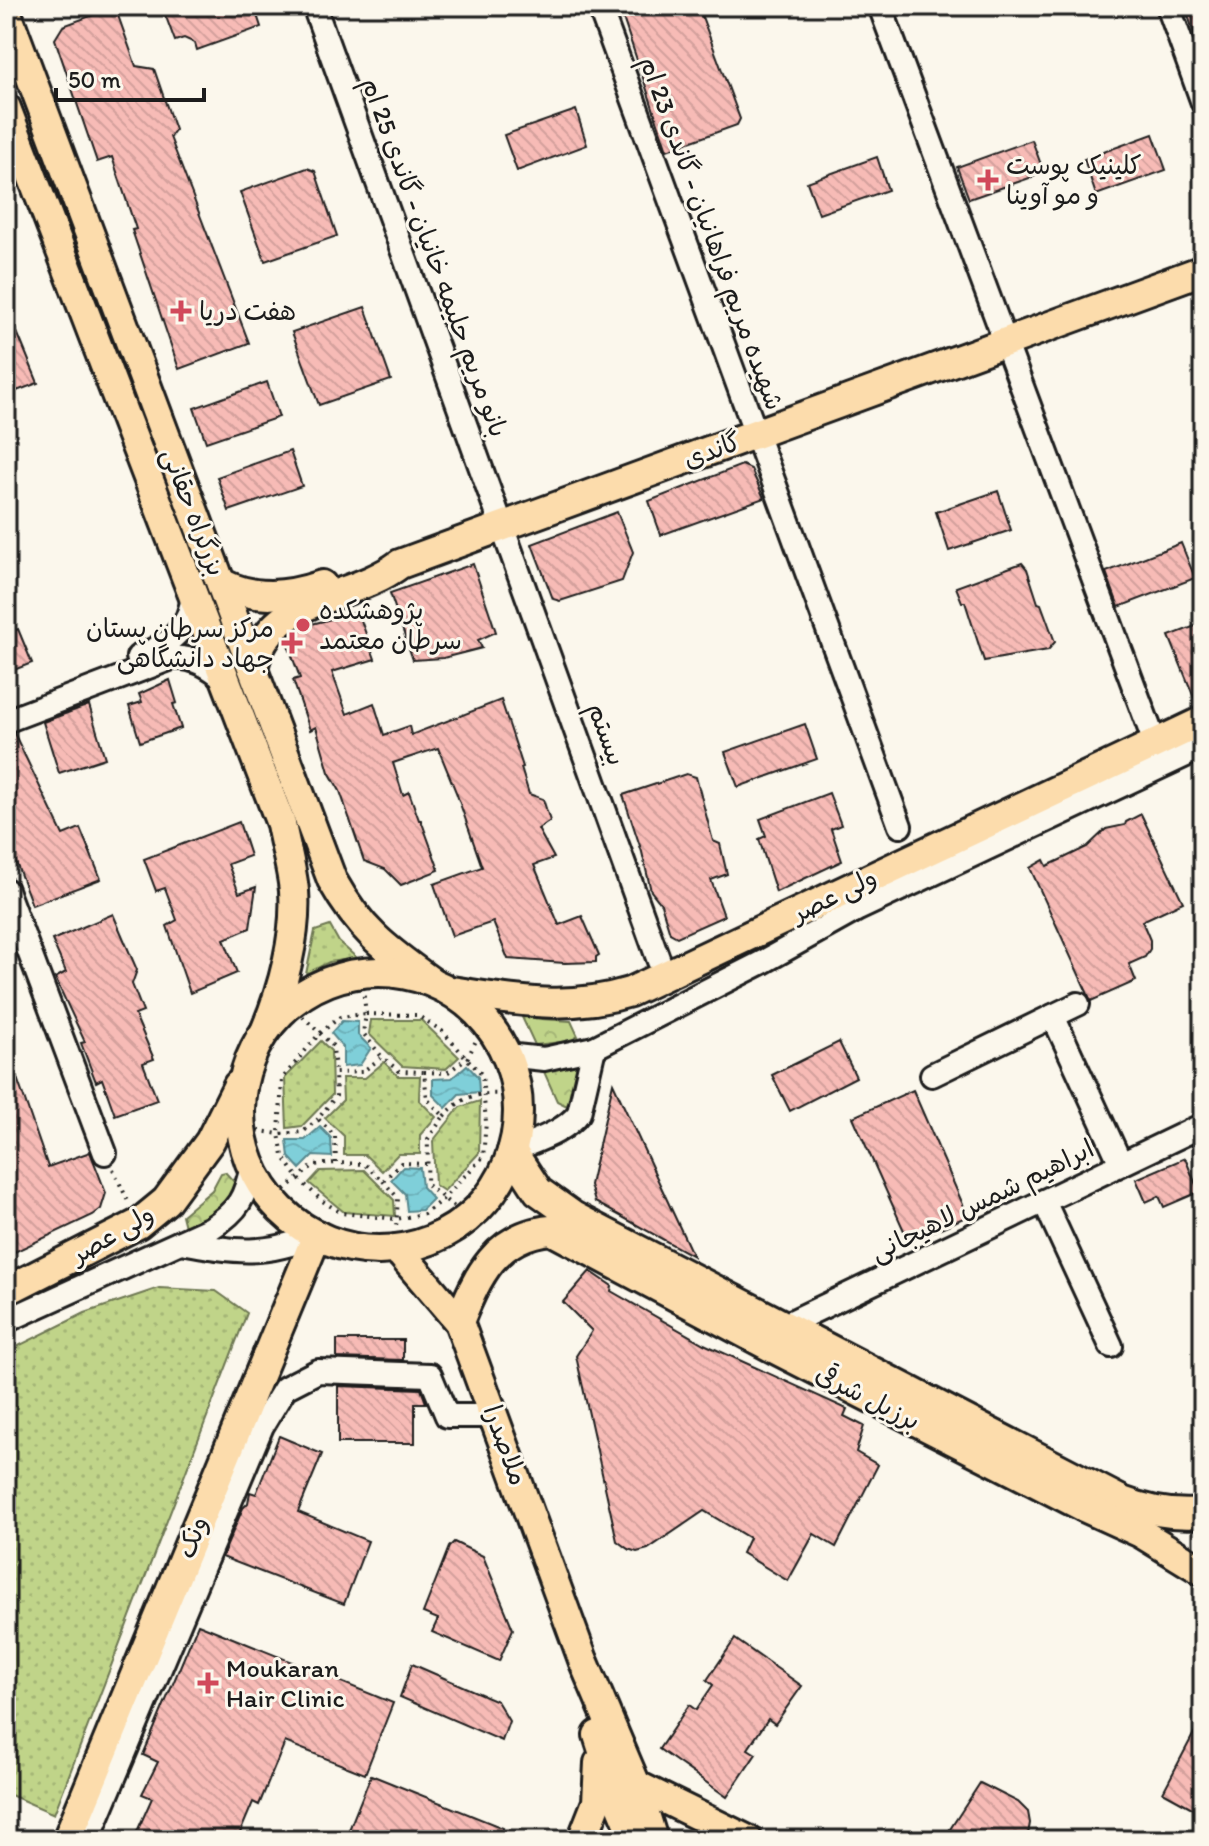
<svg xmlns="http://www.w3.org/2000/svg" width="1209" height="1846" font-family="Itim,'Playpen Sans Arabic',sans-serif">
	<defs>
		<pattern id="grass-dots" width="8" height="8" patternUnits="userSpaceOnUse" patternTransform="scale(2)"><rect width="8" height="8" fill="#c0d489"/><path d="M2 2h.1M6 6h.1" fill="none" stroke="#a4b576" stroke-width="1.8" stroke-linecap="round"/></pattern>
		<pattern id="forest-crowns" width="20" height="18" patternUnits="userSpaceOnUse" patternTransform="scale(2)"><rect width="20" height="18" fill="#c0d489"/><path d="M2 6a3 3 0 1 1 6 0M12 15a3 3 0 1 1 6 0" fill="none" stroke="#a4b576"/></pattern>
		<pattern id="water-waves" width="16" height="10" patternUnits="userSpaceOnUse" patternTransform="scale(2)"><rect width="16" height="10" fill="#7fcfd9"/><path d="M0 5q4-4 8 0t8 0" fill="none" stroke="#6db1ba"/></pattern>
		<pattern id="building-back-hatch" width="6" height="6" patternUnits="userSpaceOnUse" patternTransform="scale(2)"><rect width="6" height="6" fill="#f7bbb6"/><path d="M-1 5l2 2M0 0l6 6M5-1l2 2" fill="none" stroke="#d3a09c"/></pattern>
	</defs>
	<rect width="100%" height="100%" fill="#fbf7ec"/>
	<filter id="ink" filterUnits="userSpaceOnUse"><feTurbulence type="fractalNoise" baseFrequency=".0125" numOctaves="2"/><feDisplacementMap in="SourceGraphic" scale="16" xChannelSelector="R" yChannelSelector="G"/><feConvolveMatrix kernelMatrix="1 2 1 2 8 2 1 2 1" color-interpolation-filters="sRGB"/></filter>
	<g filter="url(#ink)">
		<g fill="url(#grass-dots)" stroke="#6e7852" stroke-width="2">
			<path d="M330,926L339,942L357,958L329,962L306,974L315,931Z"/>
			<path d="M371,1020H421L459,1057L446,1069L402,1066L369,1034Z"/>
			<path d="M321,1041L331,1051L332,1095L302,1126L287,1128L285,1078Z"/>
			<path d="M384,1062L398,1076H420L419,1100L436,1117L420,1135V1154H398L382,1171L365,1155H344V1136L325,1118L343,1100L342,1078H365Z"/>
			<path d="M480,1101L479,1153L444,1191L435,1185L433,1141L460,1107Z"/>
			<path d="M364,1170L394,1200L395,1216L344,1212L309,1183L320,1171Z"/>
			<path d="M159,1288L216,1291L247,1313L54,1814L6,1793V1352L85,1313Z"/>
		</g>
		<g fill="url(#forest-crowns)" stroke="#6e7852" stroke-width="2">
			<path d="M521,1015L542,1019L571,1021L578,1036L570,1041L535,1045Z"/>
			<path d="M583,1056L571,1108L557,1101L541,1065Z"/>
			<path d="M225,1172L236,1184L232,1205L186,1231L182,1215L212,1190L221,1173Z"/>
		</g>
		<g fill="url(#water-waves)" stroke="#57878d" stroke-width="2">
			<path d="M342,1021L358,1022V1035L371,1048L360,1065L343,1067V1047L331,1033Z"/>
			<path d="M467,1065L478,1077L479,1092L459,1094L446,1108L433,1095V1079L452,1078Z"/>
			<path d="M320,1127L331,1138L332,1157L313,1156L300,1169L289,1157L287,1140H305Z"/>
			<path d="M403,1167L420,1168L422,1187L433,1199L422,1210L407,1211L405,1194L391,1180Z"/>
		</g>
		<g fill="url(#building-back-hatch)" stroke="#1c1c1c" stroke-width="2">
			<path d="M162,6H254L261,27L197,50L195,43L184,38L175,41Z"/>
			<path d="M637,6H698L740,119L737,125L667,150L621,12Z"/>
			<path d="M1185,6H1203V51L1200,52Z"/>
			<path d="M115,7L136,66L154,69L175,130L170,137L249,343L179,369L132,230L136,229L112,157L97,162L55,39L63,26Z"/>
			<path d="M576,110L587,145L517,171L504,135Z"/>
			<path d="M1153,134L1166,170L1096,195L1084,159Z"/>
			<path d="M1032,140L1044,173L969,199L957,167Z"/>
			<path d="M877,157L888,190L819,214L807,182Z"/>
			<path d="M307,168L315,171L337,236L265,261L240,192Z"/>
			<path d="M6,305L38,383L6,395Z"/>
			<path d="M365,307L391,380L319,405L292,332Z"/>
			<path d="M267,382L279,417L206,442L194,408Z"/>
			<path d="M290,451L302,486L229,511L217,477Z"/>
			<path d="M742,465L751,469L764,498L661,535L649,501Z"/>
			<path d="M998,491L1011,530L949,551L936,512Z"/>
			<path d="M617,512L633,552L622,581L560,601L553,599L532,544Z"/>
			<path d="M1181,543L1195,578L1119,607L1106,572Z"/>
			<path d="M1022,563L1027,569L1038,603L1041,604L1055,642L1048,650L984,661L965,602H962L956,587Z"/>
			<path d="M473,564L496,632L478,640L482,648L443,658L413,660L390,593Z"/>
			<path d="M358,612L375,659L332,672L347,714L374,703L384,735L409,726L411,735L501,700L523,767L521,768L529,794L543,799L550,821L538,829L554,858L534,865L559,925L582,916L599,955L596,957V962L565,963L508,959L493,922L452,936L434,884L482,867L456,792L438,748L393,763L403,795L409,792L419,820H421L439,870L401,885L385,869L364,861L340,791L329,772L316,727L310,730L293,680L300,678L287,642L291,636L308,625Z"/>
			<path d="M1198,625L1203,638V704L1197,705L1169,636Z"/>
			<path d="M18,629L32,663L6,673V634Z"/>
			<path d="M170,680L177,703L173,704L181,728L140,742L129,706L142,702L139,694Z"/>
			<path d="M89,705L105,758L59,773L43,722Z"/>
			<path d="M805,724L817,759L738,787L725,752Z"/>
			<path d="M14,733L63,835L80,828L101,879L32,905L6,836L14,833L6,813V735Z"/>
			<path d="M686,774L696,777L713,841L720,844L727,874L711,880L724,916L677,937L670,933L661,904L651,891L642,852L623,795Z"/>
			<path d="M829,793L841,825L831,829L842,861L776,892L759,839L766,836L760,819Z"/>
			<path d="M1141,814L1183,902L1142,921L1150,940V949L1145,957L1129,964L1136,981L1091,1001L1030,868L1044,860L1047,866L1060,860L1087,847L1106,829L1125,825L1126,822Z"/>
			<path d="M239,822L250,856L228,864L239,893L256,887L250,928L224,939L237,973L190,993L167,926L177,920L165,888L156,891L144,859Z"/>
			<path d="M113,914L137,970L132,984L143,1012L135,1015L154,1059L143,1063L157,1100L115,1115L102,1079L96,1082L81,1043L85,1042L55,978L66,972L52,940Z"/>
			<path d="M839,1042L856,1077L790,1111L772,1075Z"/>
			<path d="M8,1052L48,1167L90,1152L106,1193L101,1209L93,1215L6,1256V1053Z"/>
			<path d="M613,1083L693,1256L595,1202L590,1185Z"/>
			<path d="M913,1090L968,1216L909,1242L853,1117Z"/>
			<path d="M1185,1158L1199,1192L1164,1207L1159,1196L1146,1202L1136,1179Z"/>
			<path d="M590,1271L612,1286L611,1291L704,1344L847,1409L844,1416L864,1426L856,1452L878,1465L836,1547L814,1534L788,1581L742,1553L749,1538L704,1511L648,1549L637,1552L628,1549L617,1541L576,1356L592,1331L563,1302Z"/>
			<path d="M337,1340H403V1360L337,1358Z"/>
			<path d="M338,1386L421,1389L426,1403H415V1443H338Z"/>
			<path d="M279,1436L322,1454L298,1512L368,1541L344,1604L222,1557L243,1508L248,1503L250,1492L256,1494Z"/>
			<path d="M454,1542L483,1556L513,1629L499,1661L432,1632L438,1619L423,1613L449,1547Z"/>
			<path d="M198,1624L393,1703L365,1774L285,1742L259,1805L253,1802L237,1840H143L135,1836L152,1798L142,1794L158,1762L143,1755Z"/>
			<path d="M735,1639L802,1686L775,1724L768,1719L748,1749L756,1754L727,1797L659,1749L689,1705L696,1710L713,1685L707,1680Z"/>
			<path d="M412,1664L497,1701L509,1721L502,1741L400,1697Z"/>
			<path d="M1203,1716V1806L1196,1805L1194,1809L1163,1792Z"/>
			<path d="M371,1775L503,1828L499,1840H374L349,1830Z"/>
			<path d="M980,1783L1018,1802L1028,1812L1030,1823L1027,1840H943Z"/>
		</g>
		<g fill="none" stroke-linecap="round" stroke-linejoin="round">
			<defs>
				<g id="minor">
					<path d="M314,6L659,961"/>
					<path d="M599,6L900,826"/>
					<path d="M880,6L1155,743"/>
					<path d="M1168,6L1203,103"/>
					<path d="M138,657C170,644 190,630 193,594"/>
					<path d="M6,721L172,658C194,656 210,667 226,680"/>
					<path d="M6,890L105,1153"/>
					<path d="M1053,1016L1078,1004"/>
					<path d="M506,1055L544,1059L594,1048L763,962L858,909L1203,747"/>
					<path d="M932,1075L1053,1016L1121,1164"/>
					<path d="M512,1151C534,1141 564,1133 579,1113L594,1048"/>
					<path d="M1044,1201L1111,1346"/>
					<path d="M181,1242C237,1252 262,1257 317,1235"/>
					<path d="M6,1321L211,1228C239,1210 245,1198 252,1166"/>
					<path d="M785,1325L1203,1125"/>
					<path d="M88,1840L262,1426L285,1388L318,1371L430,1375L447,1416H495"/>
				</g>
				<g id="major">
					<path d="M6,11L332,880C360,930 384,948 430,981"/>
					<path d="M6,108L281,824C285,846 292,869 294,891C297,936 283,988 266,1029"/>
					<path d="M221,583C254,600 287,597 322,585"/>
					<path d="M253,669C267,595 350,602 400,564L1203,270"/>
					<circle cx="379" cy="1111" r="139"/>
					<path d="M451,991C514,1001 568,1011 630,992L1203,721"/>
					<path d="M512,1151L538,1191L573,1216L1122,1501C1148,1511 1174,1516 1203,1513"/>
					<path d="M397,1249L459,1322L583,1660L636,1785L653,1840"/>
					<path d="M6,1291L138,1224L166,1201L210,1141L238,1085"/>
					<path d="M459,1322C477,1276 496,1235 551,1230L771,1347L1086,1508L1141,1533L1203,1571"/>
					<path d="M598,1735L616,1792L636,1840"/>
					<path d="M636,1785L748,1840"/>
					<path d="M67,1840L317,1235"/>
					<path d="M582,1840L597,1802L599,1763"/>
				</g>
			</defs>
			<use href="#minor" stroke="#1c1c1c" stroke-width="28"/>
			<use href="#major" stroke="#1c1c1c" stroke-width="34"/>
			<g stroke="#1c1c1c" stroke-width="4" stroke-dasharray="2 6" stroke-linecap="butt">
				<path d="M361,972L366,1014L363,1033L382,1057"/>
				<path d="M297,1011L333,1046L335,1073"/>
				<path d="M366,1014L417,1015L442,1031L482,1075L486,1122L483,1157L443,1199L424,1214L396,1219L341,1213L321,1200L299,1179L283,1156L279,1134L282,1079L319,1034L340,1017Z"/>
				<path d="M424,1072L447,1073L468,1057L485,1022"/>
				<path d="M444,1116C469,1090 483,1094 517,1094"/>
				<path d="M242,1128L279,1134L303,1132L318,1119"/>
				<path d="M426,1164L401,1163L383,1181L364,1164L336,1163L335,1136L318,1119L336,1096L335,1073L362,1072L382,1057L399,1071L424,1072L427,1099L444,1116L428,1139L427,1185L468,1218"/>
				<path d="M113,1169L128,1201"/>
				<path d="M383,1181L398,1198L396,1228"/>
				<path d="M273,1200L314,1165L336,1163"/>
			</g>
			<use href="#minor" stroke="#fbf7ec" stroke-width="22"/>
			<use href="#major" stroke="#fcdcac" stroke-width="28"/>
		</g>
	</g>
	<g fill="#d1495b" stroke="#fbf7ec" stroke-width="3">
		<path d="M984 168h8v8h8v8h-8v8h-8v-8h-8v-8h8z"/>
		<path d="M177 299h8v8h8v8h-8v8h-8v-8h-8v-8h8z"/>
		<circle cx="303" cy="625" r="8"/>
		<path d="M288 631h8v8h8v8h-8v8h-8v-8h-8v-8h8z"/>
		<path d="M204 1671h8v8h8v8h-8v8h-8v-8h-8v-8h8z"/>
	</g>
	<g text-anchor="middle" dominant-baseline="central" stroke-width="6" stroke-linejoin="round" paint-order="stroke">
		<g font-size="26" fill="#1c1c1c" stroke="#fbf7ec" text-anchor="start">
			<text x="1006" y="165">کلینیک پوست<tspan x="1006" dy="30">و مو آوینا</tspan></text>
			<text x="199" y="311">هفت دریا</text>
			<text x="319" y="610">پژوهشکده<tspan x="319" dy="30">سرطان معتمد</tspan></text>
			<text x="274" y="628" text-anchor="end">مرکز سرطان پستان<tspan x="274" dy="30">جهاد دانشگاهی</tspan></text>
			<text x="226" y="1668">Moukaran<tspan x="226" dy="30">Hair Clinic</tspan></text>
		</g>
		<g font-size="26" fill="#1c1c1c" stroke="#fbf7ec">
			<text transform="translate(712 233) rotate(70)">شهیده مریم فراهانیان - گاندی 23 ام</text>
			<text transform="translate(435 257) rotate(70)">بانو مریم حلیمه خانیان - گاندی 25 ام</text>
			<text transform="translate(712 450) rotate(-20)">گاندی</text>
			<text transform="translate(194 512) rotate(69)">بزرگراه حقانی</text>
			<text transform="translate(607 734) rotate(70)">بیستم</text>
			<text transform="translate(834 895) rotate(-26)">ولی عصر</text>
			<text transform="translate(982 1200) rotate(-26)">ابراهیم شمس لاهیجانی</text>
			<text transform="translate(112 1234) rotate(-30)">ولی عصر</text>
			<text transform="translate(868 1397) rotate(27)">برزیل شرقی</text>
			<text transform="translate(506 1445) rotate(70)">ملاصدرا</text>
			<text transform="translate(192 1537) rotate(-68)">ونک</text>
		</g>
	</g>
	<rect width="1209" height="1846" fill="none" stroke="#fbf7ec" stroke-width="32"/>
	<rect x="16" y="16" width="1177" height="1814" fill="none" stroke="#1c1c1c" stroke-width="3" filter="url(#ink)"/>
	<path d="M56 88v12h148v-12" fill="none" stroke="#1c1c1c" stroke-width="4"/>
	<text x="68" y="88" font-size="24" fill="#1c1c1c" stroke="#fbf7ec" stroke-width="6" paint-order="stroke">50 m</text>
</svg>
